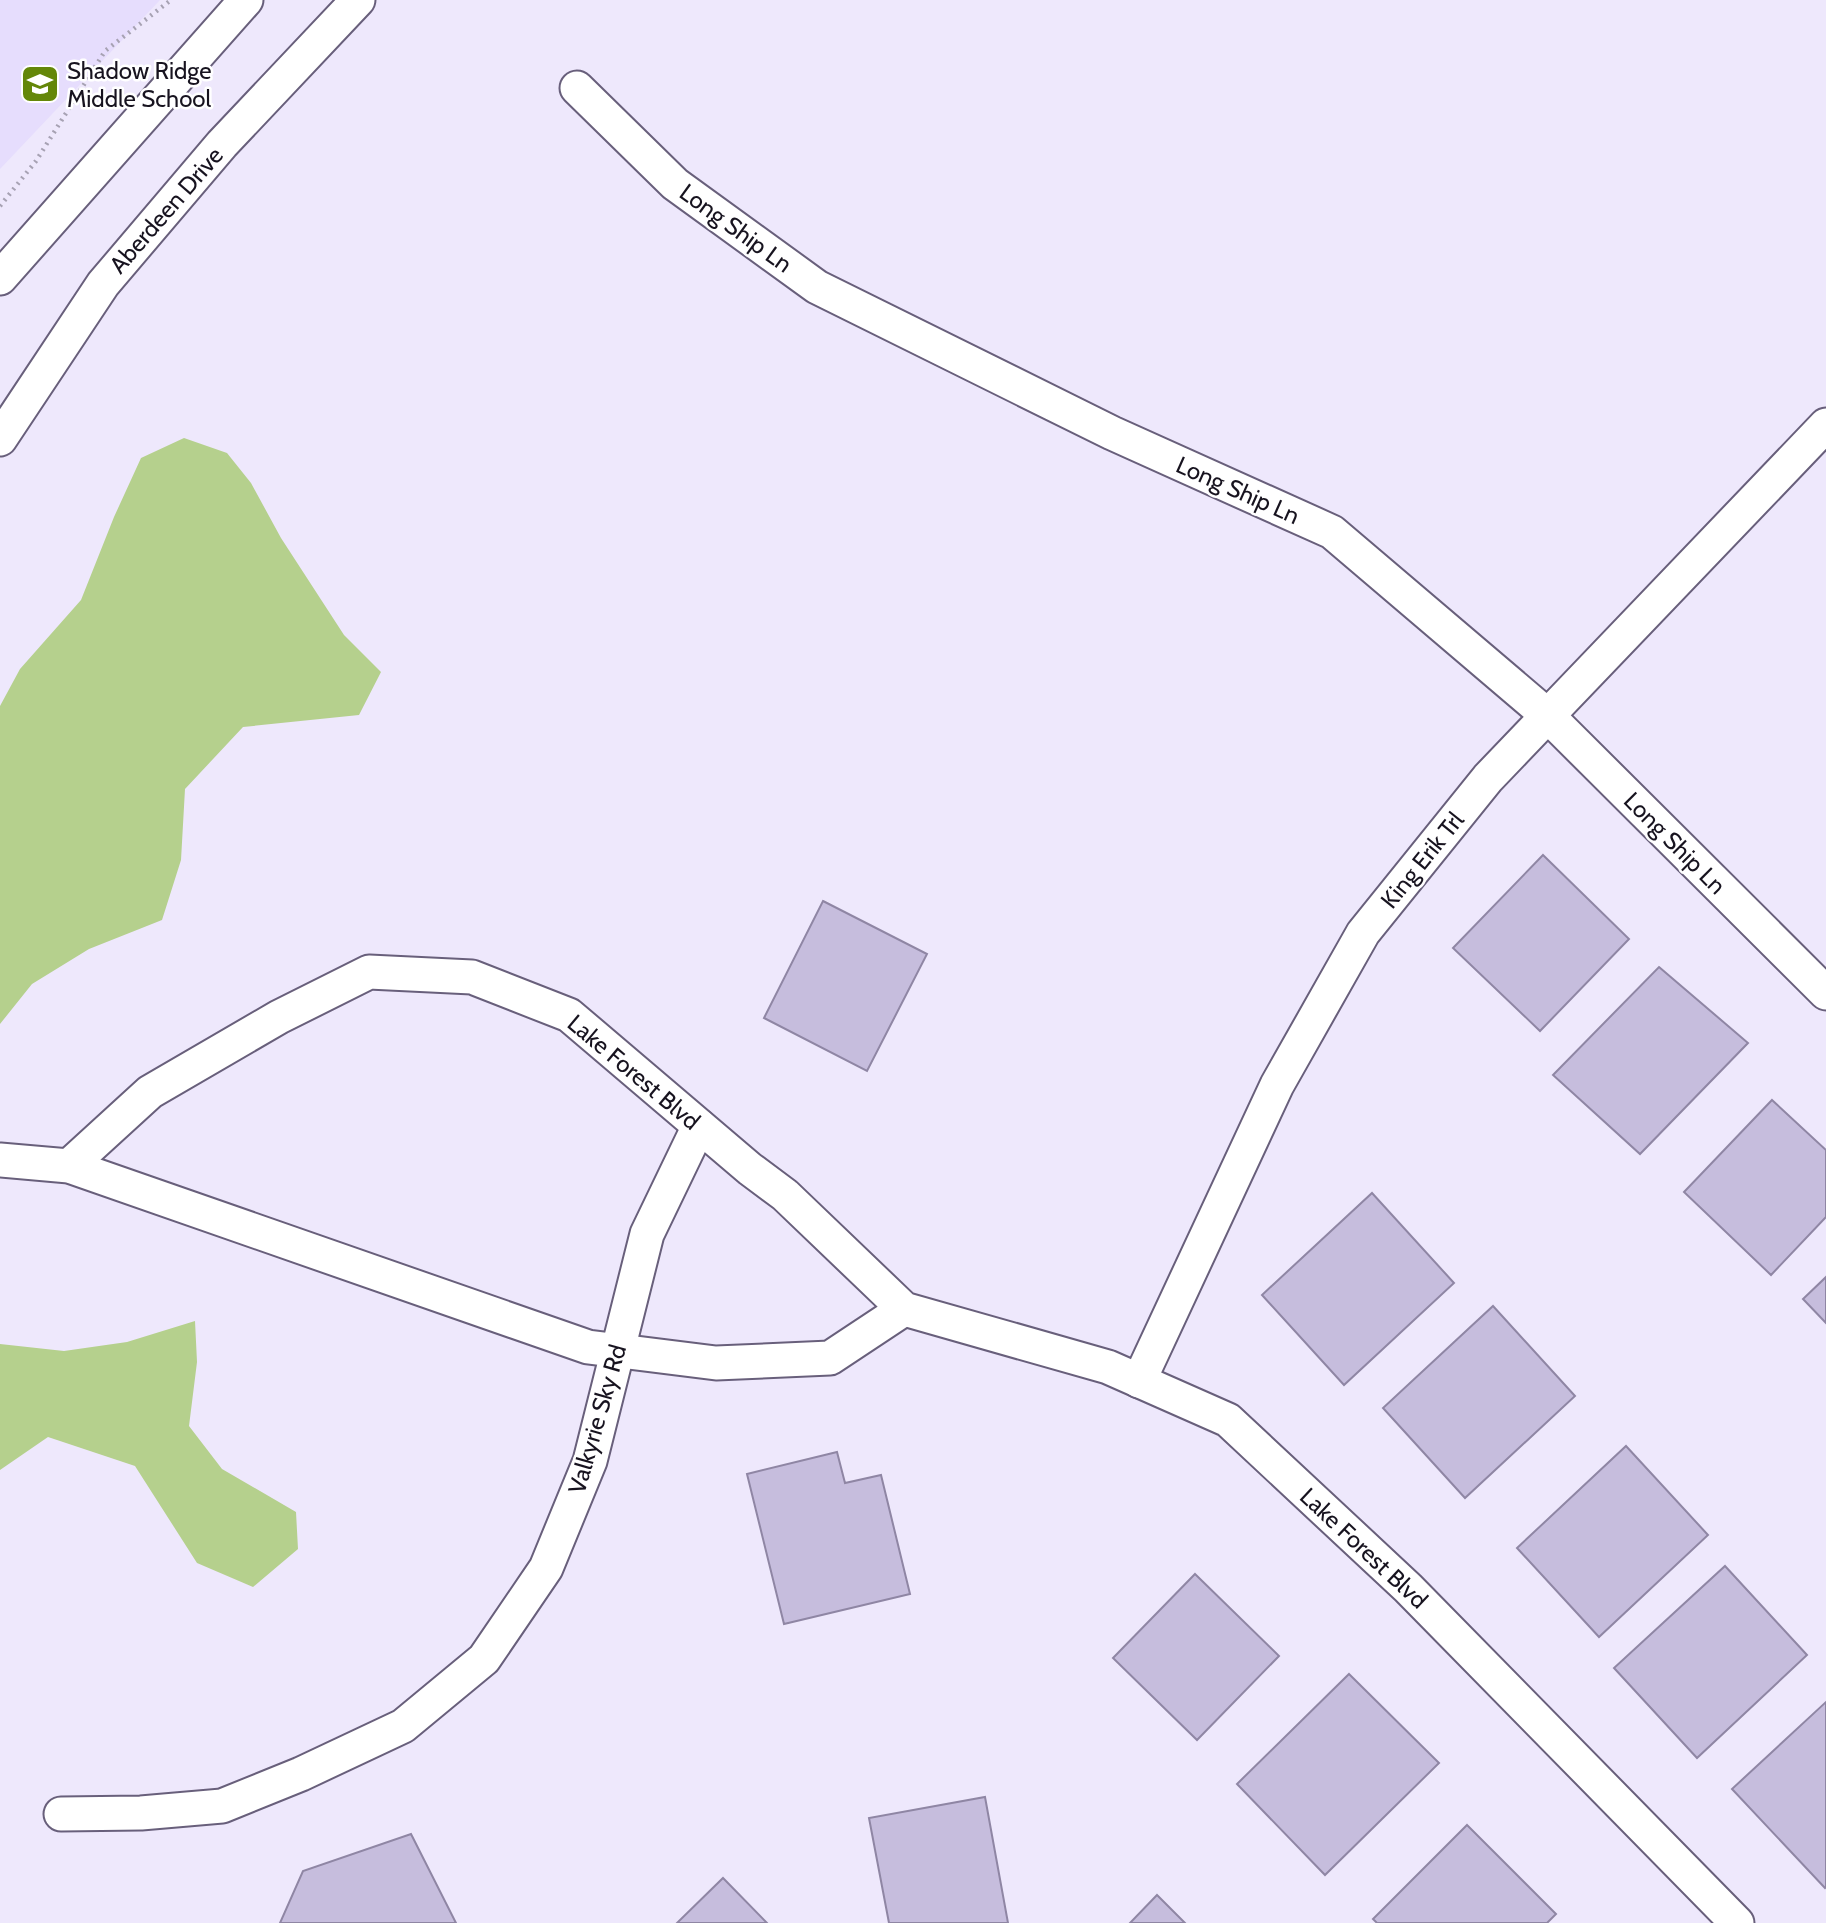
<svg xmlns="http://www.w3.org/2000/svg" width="1826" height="1923" font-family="Cabin,sans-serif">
	<rect width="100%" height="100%" fill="#eee8fc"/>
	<path fill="#e6ddfd" d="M0,0H160L0,169Z"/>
	<g fill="#b5d08d">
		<path d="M184,438L227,453L251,483L281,538L344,635L381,672L359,715L243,727L185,789L181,860L162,920L89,949L32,984L0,1024V706L20,669L81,600L114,517L141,458Z"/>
		<path d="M195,1321L197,1362L189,1426L222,1469L296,1512L298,1549L253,1587L197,1563L135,1466L48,1437L0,1470V1344L64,1351L127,1342Z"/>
	</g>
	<g fill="#c6bddd" stroke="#8f86a4" stroke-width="2">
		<path d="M1543,855L1629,939L1540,1031L1453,948Z"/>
		<path d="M823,901L927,954L867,1071L764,1018Z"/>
		<path d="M1659,967L1748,1043L1640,1154L1553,1075Z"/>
		<path d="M1772,1100L1826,1150V1217L1771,1275L1684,1192Z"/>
		<path d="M1372,1193L1454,1283L1344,1385L1262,1295Z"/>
		<path d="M1826,1277V1323L1803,1299Z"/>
		<path d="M1493,1306L1575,1396L1465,1498L1383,1408Z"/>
		<path d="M1626,1446L1708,1535L1599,1637L1517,1548Z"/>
		<path d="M837,1452L845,1483L881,1475L910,1594L784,1624L747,1474Z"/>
		<path d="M1725,1566L1807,1655L1697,1758L1614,1668Z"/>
		<path d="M1195,1574L1279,1656L1197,1740L1113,1658Z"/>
		<path d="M1349,1674L1439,1763L1325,1875L1237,1784Z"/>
		<path d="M1826,1702V1887L1825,1888L1732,1789Z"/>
		<path d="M985,1797L1008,1923H889L869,1818Z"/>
		<path d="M1467,1825L1556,1914L1547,1923H1377L1373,1919Z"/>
		<path d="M411,1834L456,1923H280L303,1871Z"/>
		<path d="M723,1878L767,1923H677Z"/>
		<path d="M1157,1895L1185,1923H1130Z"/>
	</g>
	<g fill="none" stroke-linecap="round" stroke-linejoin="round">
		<defs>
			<g id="minor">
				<path d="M577,88L675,184L817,287L1112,433L1332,532L1547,715L1826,993"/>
				<path d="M0,278L246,0"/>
				<path d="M0,439L103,284L222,144L358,0"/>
				<path d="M0,1160L69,1166L588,1347L716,1363L830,1358L904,1309"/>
				<path d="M69,1166L150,1092L279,1017L369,972L472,977L569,1015L750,1169L785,1195L904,1309L1108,1367L1228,1420L1408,1588L1737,1923"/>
				<path d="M1139,1381L1277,1085L1363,933L1488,778L1826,425"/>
				<path d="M61,1814L141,1813L222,1806L301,1774L403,1726L484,1659L546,1568L590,1461L647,1234L699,1126"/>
			</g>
		</defs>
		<use href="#minor" stroke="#685f7b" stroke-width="37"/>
		<path stroke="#a7a2b3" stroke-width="4.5" stroke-dasharray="2 5" stroke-linecap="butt" d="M0,206L36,161L105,51L171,0"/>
		<use href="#minor" stroke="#fff" stroke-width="33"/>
	</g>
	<defs>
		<symbol id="school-square" viewBox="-11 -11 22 22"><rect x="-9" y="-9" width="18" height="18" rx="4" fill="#648709" stroke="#fff"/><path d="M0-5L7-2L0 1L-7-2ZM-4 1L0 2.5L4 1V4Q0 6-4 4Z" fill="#fff"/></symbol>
	</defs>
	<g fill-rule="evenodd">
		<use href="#school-square" x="18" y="62" width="44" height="44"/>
	</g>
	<g text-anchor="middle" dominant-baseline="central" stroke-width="5" stroke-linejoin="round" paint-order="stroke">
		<g font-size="24" fill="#17131f" stroke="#fff" text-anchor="start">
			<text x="67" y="70">Shadow Ridge<tspan x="67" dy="28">Middle School</tspan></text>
		</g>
		<g font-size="24" fill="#17131f" stroke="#fff">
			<text transform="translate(166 210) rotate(-49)">Aberdeen Drive</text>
			<text transform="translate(736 228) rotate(36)">Long Ship Ln</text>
			<text transform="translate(1238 490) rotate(24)">Long Ship Ln</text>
			<text transform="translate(1675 843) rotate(45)">Long Ship Ln</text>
			<text transform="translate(1422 860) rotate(-51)">King Erik Trl</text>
			<text transform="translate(634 1072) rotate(40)">Lake Forest Blvd</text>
			<text transform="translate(597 1419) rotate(-74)">Valkyrie Sky Rd</text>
			<text transform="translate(1364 1548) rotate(43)">Lake Forest Blvd</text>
		</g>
	</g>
</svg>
